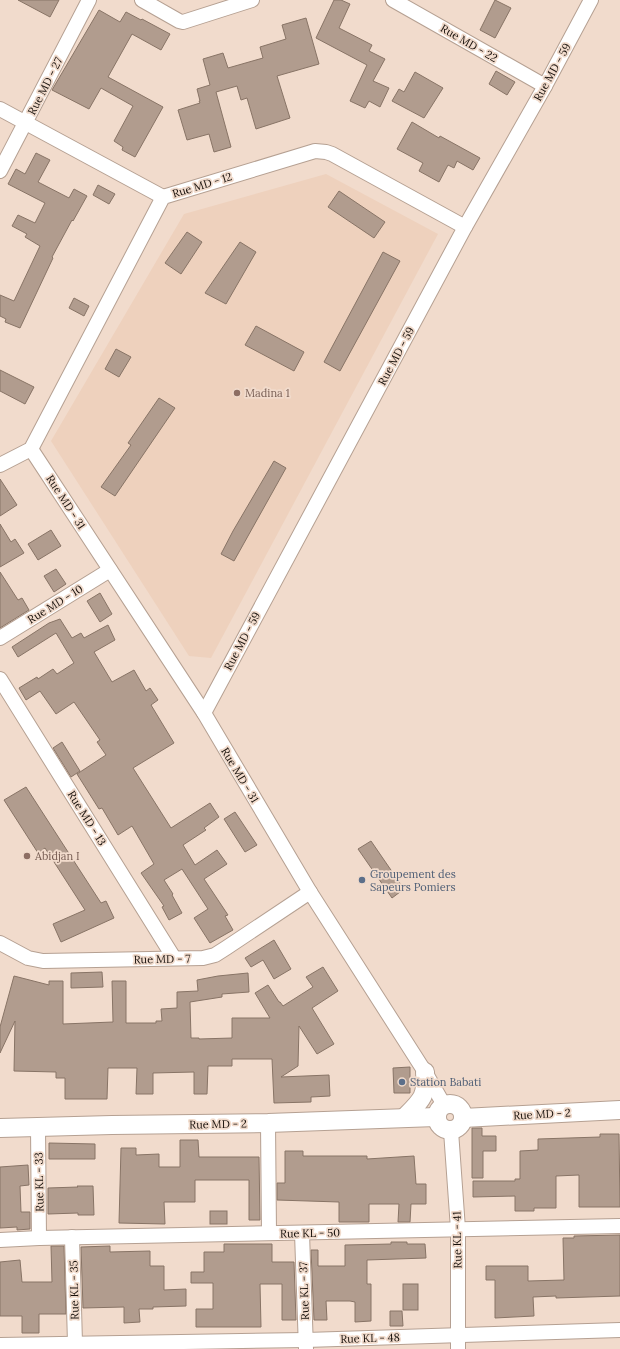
<svg xmlns="http://www.w3.org/2000/svg" width="620" height="1349" font-family="Lora,serif">
	<rect width="100%" height="100%" fill="#f1dbcc"/>
	<path fill="#eed1bd" d="M326,174L438,234L211,658L189,656L51,441L184,214Z"/>
	<g fill="#b19c8e" stroke="#887466">
		<path d="M18,0H59L50,17Z"/>
		<path d="M334,0H341L350,4L339,28L372,45L369,51L385,59L373,81L389,88L380,107L369,101L365,108L350,101L367,65L316,38Z"/>
		<path d="M495,0L511,8L495,38L480,30Z"/>
		<path d="M99,10L120,22L126,12L141,20L142,19L170,34L161,50L132,34L108,77L163,107L135,157L122,150L123,147L114,141L133,106L101,88L89,109L52,90Z"/>
		<path d="M306,18L319,64L277,76L290,118L256,129L247,98L241,100L237,86L216,92L231,147L214,152L209,134L187,140L178,110L200,103L199,101H200L197,89L210,85L203,59L223,53L228,68L263,58L260,47L286,39L282,25Z"/>
		<path d="M496,71L515,82L507,95L489,84Z"/>
		<path d="M415,72L443,88L424,118L392,101L399,89L404,92Z"/>
		<path d="M412,122L439,138L440,136L480,158L473,170L457,161L454,168L448,165L439,182L419,171L423,163L397,149Z"/>
		<path d="M36,153L50,160L38,182L69,198L74,189L87,196L73,221L72,220L52,257L53,258L20,328L5,322L6,319L0,316V295L14,301L40,246L25,237L27,234L12,226L18,215L35,223L45,203L8,184L16,169L25,174Z"/>
		<path d="M98,185L115,194L109,204L93,195Z"/>
		<path d="M339,191L385,222L374,238L328,207Z"/>
		<path d="M187,232L202,242L181,274L165,263Z"/>
		<path d="M240,242L256,252L226,304L205,293Z"/>
		<path d="M383,252L400,261L340,371L324,362Z"/>
		<path d="M74,298L89,306L84,316L69,308Z"/>
		<path d="M256,326L304,352L294,371L245,345Z"/>
		<path d="M116,349L131,357L119,377L105,369Z"/>
		<path d="M0,370L34,387L25,404L0,391Z"/>
		<path d="M159,398L175,408L115,496L101,487L131,445L128,443Z"/>
		<path d="M274,461L286,468L234,561L221,554L233,531Z"/>
		<path d="M0,479L17,505L0,516Z"/>
		<path d="M0,524L11,542L15,539L24,553L0,567Z"/>
		<path d="M51,530L61,546L38,560L28,544Z"/>
		<path d="M56,569L66,584L54,592L44,576Z"/>
		<path d="M0,572L18,600L22,598L29,610L0,628Z"/>
		<path d="M100,593L112,614L100,622L87,601Z"/>
		<path d="M60,619L72,638L81,633L84,638L108,625L115,640L94,652L112,682L134,670L146,691L150,688L158,700L151,705L174,743L133,768L171,828L210,803L219,817L204,828L206,830L183,845L195,865L217,850L227,864L204,879L228,915L225,916L233,930L210,943L194,918L208,909L182,869L164,880L173,894L172,895L182,913L169,920L162,907L164,906L141,873L154,864L132,826L118,835L102,808L99,809L77,774L106,755L97,742L100,740L74,702L56,714L40,691L26,700L19,688L37,677L38,679L53,669L57,674L74,663L56,633L18,657L12,647L49,623Z"/>
		<path d="M62,742L80,771L71,777L53,748Z"/>
		<path d="M26,787L101,903L106,901L114,918L61,942L53,924L85,910L45,848L38,853L4,800Z"/>
		<path d="M235,812L257,845L245,852L224,819Z"/>
		<path d="M371,841L404,889L392,898L358,849Z"/>
		<path d="M274,940L291,969L274,979L263,960L251,967L245,958Z"/>
		<path d="M323,967L338,991L312,1008L334,1044L317,1054L299,1026L298,1066L281,1077L329,1075L330,1096L311,1097V1102L274,1103L272,1059H232V1066H208L207,1094H194V1072L153,1073V1094H136L137,1068H108L107,1099H65V1078H56V1072L14,1071L15,1021L0,1053V1027L14,976L49,985V981H63V1024L113,1022L112,981H126V1023H156V1021H162L161,1009L177,1008V992L198,991L197,980L218,976L248,973L249,992L222,994V997L190,1002L191,1038H199V1039L232,1038V1018H270L255,993L268,985L279,1002H280L283,1006L313,987L306,977Z"/>
		<path d="M102,972L103,987L71,988V973Z"/>
		<path d="M410,1067V1093H394L393,1068Z"/>
		<path d="M472,1128H482V1136H496V1151H483V1178H472Z"/>
		<path d="M600,1134H619L620,1207H579V1175L556,1176V1208H534V1211H515V1196L473,1197V1181H515V1179H520V1151L538,1150V1139L600,1137Z"/>
		<path d="M180,1140H198L199,1157H259L260,1220H249V1180H195V1202H164L165,1224L119,1223L121,1148H136V1155L159,1154V1167H180Z"/>
		<path d="M49,1143L95,1144V1159H49Z"/>
		<path d="M285,1151H303V1156H367V1159L414,1156L416,1184H426V1204H411L410,1222H398L399,1204H369V1222H339V1202L277,1200V1183H285Z"/>
		<path d="M28,1165L29,1185L20,1186L21,1212H30V1229L17,1230V1227L0,1228V1167Z"/>
		<path d="M77,1186H93L94,1215H78V1213L48,1214V1188L78,1187Z"/>
		<rect x="210" y="1211" width="17" height="13"/>
		<path d="M620,1235V1296L556,1298V1296L533,1297L534,1316L495,1318V1280H486V1266H528V1281L564,1280L563,1238H574V1236Z"/>
		<path d="M391,1242H407V1244H425L426,1258L367,1260V1284H371V1321L355,1322V1302L350,1301H326L327,1320H314L311,1250H318V1266H345V1245L391,1244Z"/>
		<path d="M224,1244H272V1262H294L296,1320H282V1284H260L261,1327H196V1309H213V1283H191V1272H204V1252H224Z"/>
		<path d="M51,1246H64L66,1314H39V1333H22V1316H0V1262L20,1260L22,1282H52Z"/>
		<path d="M110,1246V1252L150,1251V1266H164V1290L186,1289V1306L153,1307V1309H139L140,1322L124,1323V1307L83,1308L81,1247Z"/>
		<rect x="403" y="1284" width="15" height="26"/>
		<path d="M390,1311H402L403,1326H390Z"/>
	</g>
	<g fill="none" stroke-linecap="round" stroke-linejoin="round">
		<defs>
			<g id="minor">
				<path d="M142,0L179,21L183,22L252,0"/>
				<path d="M393,0L545,86"/>
				<path d="M0,109L163,197"/>
				<path d="M0,171L89,0"/>
				<path d="M31,449L204,713L310,892L425,1072L444,1105"/>
				<path d="M0,465L31,449L163,197L315,151L326,152L332,154L465,227"/>
				<path d="M0,638L110,570"/>
				<path d="M0,679L174,958"/>
				<path d="M204,713L465,227L545,86L591,0"/>
				<path d="M0,943L28,958L43,961L203,958L215,955L226,948L310,892"/>
				<path d="M268,1123L269,1233"/>
				<path d="M38,1127L39,1238"/>
				<path d="M451,1131L458,1229V1349"/>
				<path d="M302,1233L306,1349"/>
				<path d="M72,1237L75,1343"/>
				<path d="M0,1240L39,1238L620,1226"/>
				<path d="M0,1345L306,1340L620,1330"/>
			</g>
			<g id="tertiary">
				<circle cx="450" cy="1117" r="13"/>
				<path d="M405,1117C422,1100 427,1096 425,1072"/>
				<path d="M463,1118L620,1110"/>
				<path d="M0,1128L112,1125L268,1123L436,1117"/>
			</g>
		</defs>
		<use href="#minor" stroke="#b5a092" stroke-width="16"/>
		<use href="#tertiary" stroke="#b5a092" stroke-width="20"/>
		<use href="#minor" stroke="#fff" stroke-width="14"/>
		<use href="#tertiary" stroke="#fff" stroke-width="18"/>
	</g>
	<g fill="#8d6e63" stroke="#f1dbcc" stroke-width="1.5">
		<circle cx="237" cy="393" r="4"/>
		<circle cx="27" cy="856" r="4"/>
	</g>
	<g fill="#5c6f8a" stroke="#f1dbcc" stroke-width="1.5">
		<circle cx="362" cy="880" r="4"/>
		<circle cx="402" cy="1082" r="4"/>
	</g>
	<g text-anchor="middle" dominant-baseline="central" stroke-width="3.5" stroke-linejoin="round" paint-order="stroke">
		<g font-size="11" fill="#17100b" stroke="#f1dbcc">
			<text transform="translate(469 43) rotate(30)">Rue MD - 22</text>
			<text transform="translate(552 72) rotate(-61)">Rue MD - 59</text>
			<text transform="translate(45 86) rotate(-63)">Rue MD - 27</text>
			<text transform="translate(202 185) rotate(-17)">Rue MD - 12</text>
			<text transform="translate(396 356) rotate(-62)">Rue MD - 59</text>
			<text transform="translate(66 502) rotate(57)">Rue MD - 31</text>
			<text transform="translate(55 604) rotate(-32)">Rue MD - 10</text>
			<text transform="translate(242 641) rotate(-62)">Rue MD - 59</text>
			<text transform="translate(240 775) rotate(59)">Rue MD - 31</text>
			<text transform="translate(87 818) rotate(58)">Rue MD - 13</text>
			<text transform="translate(162 959) rotate(-1)">Rue MD - 7</text>
			<text transform="translate(542 1114) rotate(-3)">Rue MD - 2</text>
			<text transform="translate(218 1124) rotate(-1)">Rue MD - 2</text>
			<text transform="translate(39 1182) rotate(-91)">Rue KL - 33</text>
			<text transform="translate(310 1233) rotate(-1)">Rue KL - 50</text>
			<text transform="translate(457 1240) rotate(-91)">Rue KL - 41</text>
			<text transform="translate(74 1290) rotate(-91)">Rue KL - 35</text>
			<text transform="translate(304 1291) rotate(-92)">Rue KL - 37</text>
			<text transform="translate(370 1338) rotate(-2)">Rue KL - 48</text>
		</g>
		<g font-size="11" fill="#785e54" stroke="#f1dbcc" text-anchor="start">
			<text x="245" y="393">Madina 1</text>
			<text x="35" y="856">Abidjan I</text>
		</g>
		<g font-size="11" fill="#4e5e75" stroke="#f1dbcc" text-anchor="start">
			<text x="370" y="874">Groupement des<tspan x="370" dy="13">Sapeurs Pomiers</tspan></text>
			<text x="410" y="1082">Station Babati</text>
		</g>
	</g>
</svg>
